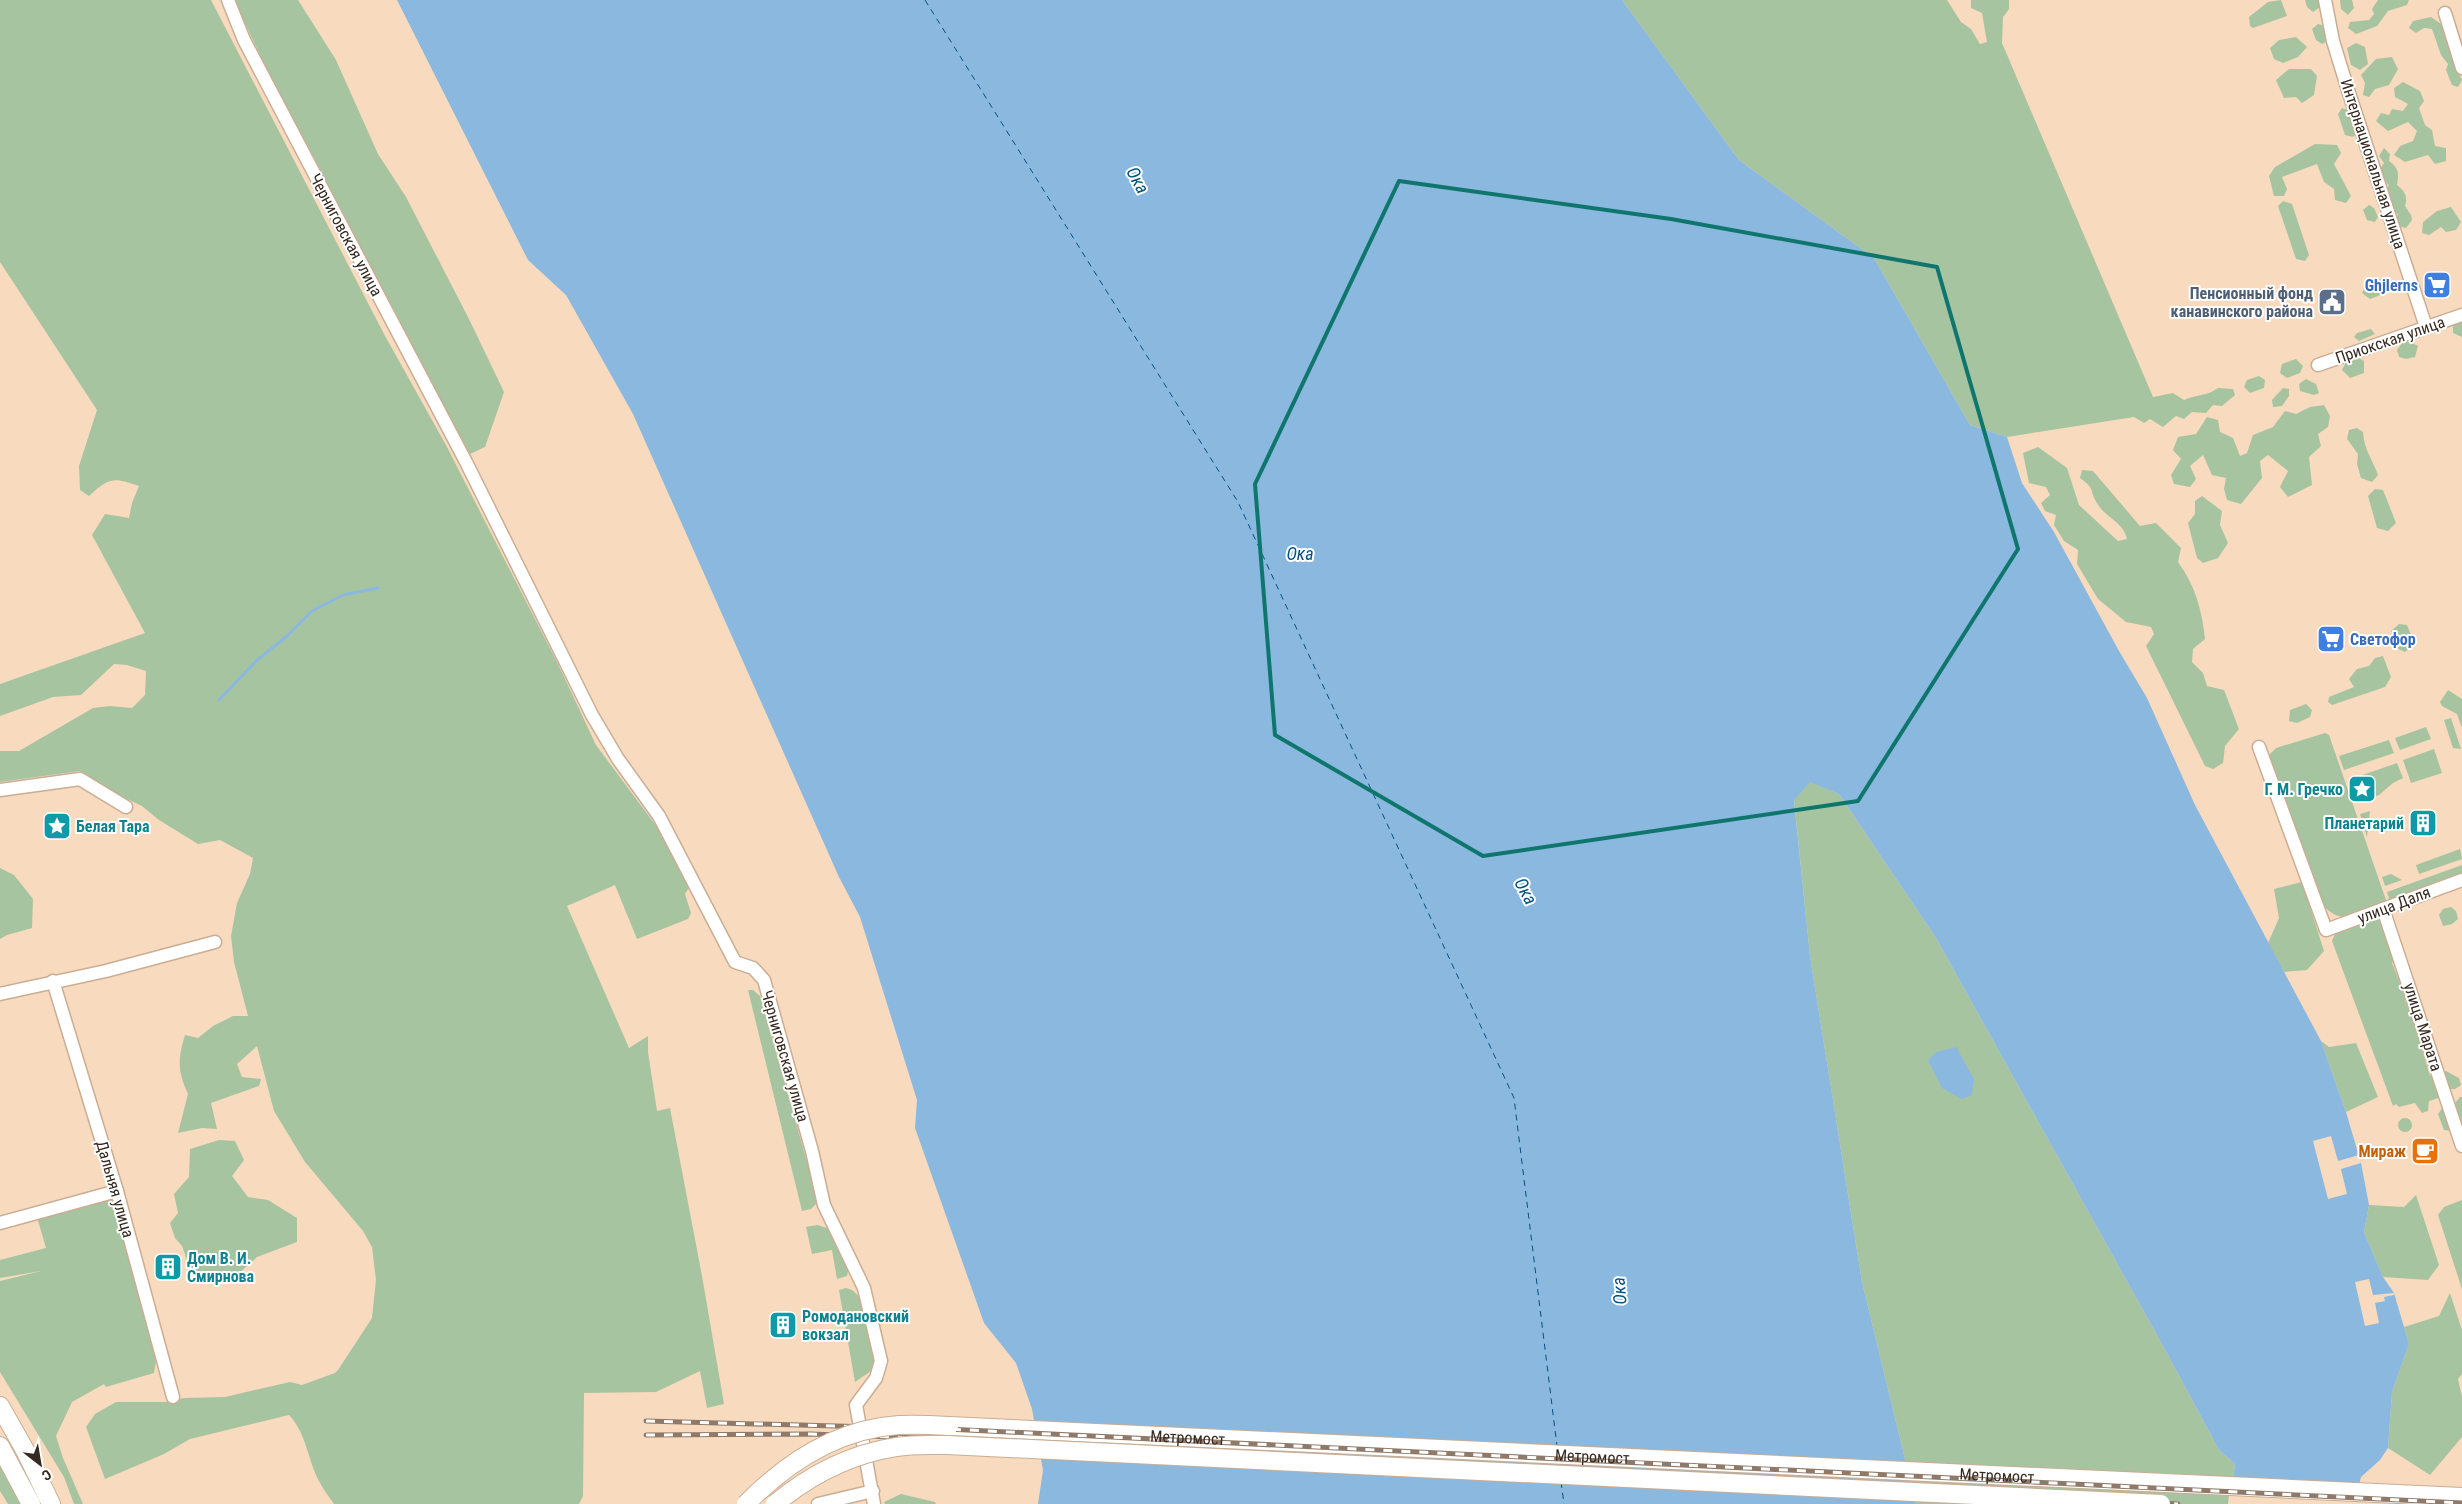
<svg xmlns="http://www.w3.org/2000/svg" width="2462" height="1504" font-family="'Roboto Condensed',sans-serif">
	<rect width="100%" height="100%" fill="#f8dabf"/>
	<g fill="#a7c4a0">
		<path d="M0,0H211L384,334L447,447L558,664L596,745L657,827L667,836L690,886L685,894L691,913L688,919L637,939L615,885L567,906L629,1048L648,1036V1052L657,1111L670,1108L702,1276L724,1404L707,1408L700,1371L656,1392L584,1393L583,1496L579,1504H334C329,1497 323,1489 319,1481C308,1461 306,1432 289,1415L190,1439L164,1454L105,1479L86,1427L95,1414L116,1402H166L184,1398L225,1397L290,1382L302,1385L335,1373L338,1370L372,1318L376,1280L372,1247L363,1231L305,1162L274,1111L257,1046L237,1064L242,1077L261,1079L259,1086L211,1103L217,1129L202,1128L178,1133L188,1094C177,1070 178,1059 185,1035L198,1038L213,1026L233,1016H248L234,962L231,936L237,903L250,874L253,858L220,840L198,844L159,820L142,806L102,787L80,771L0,782V751H19L93,708L110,706L132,708L145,695L146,671L127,665L114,664L81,695L53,697L0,716V684L145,633L92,535L105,514L129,518L132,503L139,486C114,477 109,477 89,496L80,490L79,466L97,410L0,262Z"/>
		<path d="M234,0H298L336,60L378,154L406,197L469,319L504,392L485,447L470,454L304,148Z"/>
		<path d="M1622,0H1947L1961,22L1971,29L1980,44L1987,42L1982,13L1971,8V0H2009V9L2003,17L2002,43L2153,397L2173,393L2184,400C2197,394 2208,396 2218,388L2233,389L2235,395L2222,406L2213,405L2206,413L2192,412L2184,419L2176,416L2163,427L2150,419L2144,423L2134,417L2007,437L1970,425L1874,258L1739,160Z"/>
		<path d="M2281,0L2287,16L2253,28L2250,26L2249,17L2268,2Z"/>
		<path d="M2305,0H2319L2320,7L2313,12L2307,7Z"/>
		<path d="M2340,0H2352L2354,8L2348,15L2341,9Z"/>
		<path d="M2378,0H2409L2407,5L2388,11L2377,26L2356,34L2348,28L2350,22L2369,20L2374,14L2372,9Z"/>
		<path d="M2431,17L2441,24L2451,44L2449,51L2458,59L2459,74L2462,80L2458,87L2452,85L2446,70L2448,64L2441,55L2432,29L2424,28L2416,33L2409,28L2413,21Z"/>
		<path d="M2318,24L2325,26L2329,40L2322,44L2316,40L2312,29Z"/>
		<path d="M2296,37L2307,47L2298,57L2283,63L2274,59L2270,48L2279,40Z"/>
		<path d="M2356,43L2365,47L2368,64L2360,70L2351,65L2347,48Z"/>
		<path d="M2392,57L2398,69L2389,85L2375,89L2369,97L2363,95L2365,83L2361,75L2376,59Z"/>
		<path d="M2289,69H2311L2317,76L2314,95L2302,103L2296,97L2284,98L2276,80Z"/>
		<path d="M2403,82L2420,91L2424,101L2419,108L2425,125L2432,130L2435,146L2446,148V161L2435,164L2428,155L2405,162L2394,155L2400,146L2413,141L2417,131L2408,122L2388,131L2376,121L2381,113L2389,115L2392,109L2403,111L2408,104L2395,97L2394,88Z"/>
		<path d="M2342,108L2351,111L2358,132L2353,137L2345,135L2338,114Z"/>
		<path d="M2315,144L2337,145L2341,153L2334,164L2351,196L2346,203L2335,200L2334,189L2324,182L2317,164L2282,177L2287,189L2284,196H2274L2269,176L2275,167Z"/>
		<path d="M2384,148L2390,154L2389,161C2399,168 2399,174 2397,185C2405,191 2408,197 2405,206L2411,215L2412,220L2406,228L2398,226L2395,221L2398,214L2392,210L2385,194L2389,185L2382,179L2380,169L2384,163L2379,156Z"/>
		<path d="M2283,201L2292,204L2309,255L2305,261L2296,259L2278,206Z"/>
		<path d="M2369,205L2374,208L2378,217L2375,222L2367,220L2363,210Z"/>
		<path d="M2451,207L2461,222L2456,230L2446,232L2441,227L2429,235L2422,233L2423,222L2437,211Z"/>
		<path d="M2386,277L2396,283L2393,290L2370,299L2362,293L2367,284Z"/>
		<path d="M2462,317V337L2453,333V325Z"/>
		<path d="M2371,329L2375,334L2359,341L2354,337L2357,333Z"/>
		<path d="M2409,341L2418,346L2415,357L2406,359L2399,357L2397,350L2402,343Z"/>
		<path d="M2355,356L2364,361V373L2350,378L2342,370L2347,360Z"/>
		<path d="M2296,359L2303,366L2300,373L2287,378L2280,373L2282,364Z"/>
		<path d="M2259,376L2265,380L2264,388L2250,393L2244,387L2247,380Z"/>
		<path d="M2306,379L2316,384L2319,393L2314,395L2300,391L2299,384Z"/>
		<path d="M2283,388L2289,389V396L2282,406L2273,407L2272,400Z"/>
		<path d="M2324,405L2330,416L2328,427L2318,434L2321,446L2309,457L2312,485L2288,497L2280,487L2288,471L2268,455L2260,461L2262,478L2241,504L2227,500L2224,489L2226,478L2212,475L2203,455L2190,466L2196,479L2190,487L2174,484L2171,475L2181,459L2173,450L2178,437L2196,434L2207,417L2218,420L2220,432L2233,438L2240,456L2247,453L2253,435L2273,427L2285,411L2296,414L2310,407Z"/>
		<path d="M2357,428L2363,432C2364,450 2372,458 2378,475L2372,482L2361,478L2357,464L2358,454L2347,439L2349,430Z"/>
		<path d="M2038,447L2067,468L2079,505L2118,541L2127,539C2123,521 2105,518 2097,503C2088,488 2097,491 2080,478L2082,470L2093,471L2140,526L2156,523L2181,548L2178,562C2195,585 2202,610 2205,639L2193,649L2192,662L2203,673L2207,686L2224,690L2239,729L2225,746L2223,763L2213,769L2205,766L2146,646L2154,634L2151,627L2126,622L2098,599L2077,564L2078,550L2064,541L2054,525L2056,515L2045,511L2041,503L2050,495L2046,487L2029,483L2023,453Z"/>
		<path d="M2375,489L2383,490L2396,523L2388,531L2377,528L2368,496Z"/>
		<path d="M2202,496L2222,511L2220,525L2228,543L2218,558L2203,563L2197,558L2188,523L2195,514V501Z"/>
		<path d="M2399,624L2407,625L2415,645L2405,652L2396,648L2391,631Z"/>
		<path d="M2383,656L2391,677L2385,687L2332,705L2328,702L2329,697L2354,687L2349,679L2357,669L2369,666L2375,658Z"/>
		<path d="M2448,690L2462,699V728L2457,714L2442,706L2440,702Z"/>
		<path d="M2306,704L2312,710L2310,717L2297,723L2289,721L2290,710Z"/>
		<path d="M2451,718L2461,749L2453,748L2444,720Z"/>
		<path d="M2426,727L2431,739L2400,750L2395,738Z"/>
		<path d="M2325,733L2329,735L2387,903C2364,912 2342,928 2323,905L2269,762L2270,754L2276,748Z"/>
		<path d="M2389,740L2394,753L2344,770L2339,756Z"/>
		<path d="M2434,749L2442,773L2411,783L2403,760Z"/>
		<path d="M2397,763L2403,778L2393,783L2379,795L2356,803L2348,780Z"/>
		<path d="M1810,781L1839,794L1936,938L2163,1346L2219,1450L2235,1464L2230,1504H1916L1862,1282L1810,956L1794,799Z"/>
		<path d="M2370,811L2367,837L2360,814Z"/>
		<path d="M2460,849L2462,859L2419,874L2416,865Z"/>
		<path d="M2462,865V875L2390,902L2387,892Z"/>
		<path d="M0,868L14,875L33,899L32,928L7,935L0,939Z"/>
		<path d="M2391,874L2402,880L2385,886L2382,877Z"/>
		<path d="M2302,882L2324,951L2307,970L2284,972L2268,943L2279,918L2274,889Z"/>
		<path d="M2451,907L2456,911L2458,919L2452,924L2443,926L2439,915L2443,909Z"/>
		<path d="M2375,919L2381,921L2394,961L2392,963L2406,998L2405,1000L2409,1007L2430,1076L2446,1071L2459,1078L2461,1085L2455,1089H2446L2439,1098L2429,1101L2428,1111L2422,1113L2415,1103L2399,1107L2396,1104L2393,1106L2332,941L2335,934Z"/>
		<path d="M748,990H753L760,996L817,1197V1203L811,1209L802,1211Z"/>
		<path d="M2321,1041L2329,1047L2356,1043L2378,1097L2346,1112Z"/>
		<path d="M2460,1097H2462V1122L2455,1103Z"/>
		<path d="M2443,1107L2447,1109L2452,1131L2444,1130L2438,1114Z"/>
		<circle cx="2405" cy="1125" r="7"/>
		<path d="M219,1140L235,1141L244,1160L232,1176L248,1197L268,1200L297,1218V1242L257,1257L237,1275L204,1284L199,1276L192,1274L182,1246L175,1238L170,1223L178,1213L174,1194L189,1177L190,1149Z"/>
		<path d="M2416,1195L2439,1265L2428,1280L2383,1277L2364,1232L2369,1205L2404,1207Z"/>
		<path d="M112,1198L157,1355L154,1373L106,1387L104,1384L72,1402L56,1436L63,1458L83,1504H74L64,1477L0,1372V1281L41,1271L0,1278V1260L46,1248L37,1217Z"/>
		<path d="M2462,1200V1289L2438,1215L2444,1207Z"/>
		<path d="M817,1225L827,1228L849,1267L847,1276L837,1279L832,1250L812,1254L806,1227Z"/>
		<path d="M846,1288L852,1290L862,1299L876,1360L871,1371L855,1382L839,1290Z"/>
		<path d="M2450,1293L2462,1330V1374L2458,1379L2462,1397V1437L2430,1475L2388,1448L2392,1392L2409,1344L2404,1327L2439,1316Z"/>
		<path d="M0,1464L21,1504H8L0,1491Z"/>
		<path d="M901,1494L935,1502L936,1504H885L884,1502Z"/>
	</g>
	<g fill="#8bb8de">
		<path d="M397,0H1622L1739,160L1874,258L1970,425L2007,437L2022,483L2054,532L2119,651L2147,698L2195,805L2321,1041L2346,1112L2361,1163L2369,1205L2364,1232L2383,1277L2394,1293L2409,1344L2392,1392L2388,1448L2380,1460L2361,1477L2355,1502L2230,1504L2235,1464L2219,1450L2163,1346L1936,938L1839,794L1810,782L1794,800L1810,956L1862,1282L1916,1504H1038L1043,1470L1032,1409L1016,1363L984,1323L915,1128L917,1100L860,917L839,877L633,414L566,295L528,260Z"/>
		<path d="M1956,1047L1974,1079L1972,1095L1962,1099L1942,1088L1928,1060L1937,1052Z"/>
	</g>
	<g fill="#f8dabf">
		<path d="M2331,1136L2338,1161L2359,1155L2361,1163L2341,1169L2347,1194L2328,1199L2313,1141Z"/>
		<path d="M2369,1279L2373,1295L2394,1293V1295L2384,1297L2385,1301L2375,1303L2379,1323L2365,1326L2355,1282Z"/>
		<path d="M2231,1478L2361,1484L2358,1504H2228Z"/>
	</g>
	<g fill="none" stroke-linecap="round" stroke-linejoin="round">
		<path stroke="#8bb8de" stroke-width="3" d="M219,700L256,661L286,637L312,611L343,595L378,588"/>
		<g stroke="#025281" stroke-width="1" stroke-dasharray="6 5" stroke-linecap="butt">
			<path d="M925,0L1238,502L1514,1098L1557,1446"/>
			<path d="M1561,1482L1564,1504"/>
		</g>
		<defs>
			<g id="minor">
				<path d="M228,0L244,40L466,462L592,715L618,759L659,816L735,962L753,968L764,980L812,1151L824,1205L864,1288L881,1361L876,1378L856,1405L874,1504"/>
				<path d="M2325,0L2333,41L2348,90L2426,327"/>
				<path d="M2445,13L2462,68"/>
				<path d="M2318,365L2462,315"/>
				<path d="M2259,747L2326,930L2462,880"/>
				<path d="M0,790L80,779L126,807"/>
				<path d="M2383,909L2462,1146"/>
				<path d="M53,981L117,1191L173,1397"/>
				<path d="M0,994L106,971L215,942"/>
				<path d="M0,1223L117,1191"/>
				<path d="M818,1504L873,1491"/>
			</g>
			<g id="secondary">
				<path d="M0,1406L26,1452L51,1504"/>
				<path id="s1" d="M949,1426L2462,1497"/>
				<path d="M0,1446L31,1504"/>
			</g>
		</defs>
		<use href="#minor" stroke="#caad93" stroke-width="15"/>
		<use href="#secondary" stroke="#caad93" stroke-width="20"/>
		<use href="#minor" stroke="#fff" stroke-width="12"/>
		<use href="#secondary" stroke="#fff" stroke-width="18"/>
		<defs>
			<g id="rail">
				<path d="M646,1421L947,1429L2462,1503"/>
				<path d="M646,1435L811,1434L949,1439L2178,1504"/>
			</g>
		</defs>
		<use href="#rail" stroke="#8f7a69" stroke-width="5"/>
		<use href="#rail" stroke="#fff" stroke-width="3" stroke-dasharray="9" stroke-linecap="butt"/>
		<defs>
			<g id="secondary-bridge">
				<path d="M746,1504C787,1462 839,1429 899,1425C916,1424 933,1425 949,1426"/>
				<path d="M775,1504C811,1474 851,1454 896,1447C913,1444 930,1445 947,1445L2161,1504"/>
			</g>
		</defs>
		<use href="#secondary-bridge" stroke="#caad93" stroke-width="20" stroke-linecap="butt"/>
		<use href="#secondary-bridge" stroke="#fff" stroke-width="18"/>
	</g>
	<path fill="none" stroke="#0f766e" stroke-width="4" stroke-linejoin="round" d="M1399,181L1671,219L1937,267L2018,549L1858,801L1483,856L1275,735L1255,484Z"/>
	<defs>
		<symbol id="supermarket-square" viewBox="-11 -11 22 22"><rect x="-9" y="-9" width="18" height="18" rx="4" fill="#3f7fe0" stroke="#fff"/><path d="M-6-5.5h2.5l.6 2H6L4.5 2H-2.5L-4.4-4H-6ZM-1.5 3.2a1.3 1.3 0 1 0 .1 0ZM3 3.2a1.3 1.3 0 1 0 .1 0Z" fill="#fff"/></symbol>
		<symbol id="civic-square" viewBox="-11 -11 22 22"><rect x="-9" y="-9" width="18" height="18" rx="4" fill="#5c6f8a" stroke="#fff"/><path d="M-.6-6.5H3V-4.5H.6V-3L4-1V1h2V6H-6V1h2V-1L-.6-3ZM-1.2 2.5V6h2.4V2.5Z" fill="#fff"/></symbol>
		<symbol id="sight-square" viewBox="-11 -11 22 22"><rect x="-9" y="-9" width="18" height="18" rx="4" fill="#0f9aa8" stroke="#fff"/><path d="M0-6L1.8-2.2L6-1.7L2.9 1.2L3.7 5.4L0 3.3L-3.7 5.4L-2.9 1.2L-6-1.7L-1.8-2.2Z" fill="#fff"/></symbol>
		<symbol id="building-square" viewBox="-11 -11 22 22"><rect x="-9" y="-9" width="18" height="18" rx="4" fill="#0f9aa8" stroke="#fff"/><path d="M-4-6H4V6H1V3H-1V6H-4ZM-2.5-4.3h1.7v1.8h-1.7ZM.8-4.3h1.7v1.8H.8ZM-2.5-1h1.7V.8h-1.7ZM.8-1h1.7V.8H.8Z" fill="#fff"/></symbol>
		<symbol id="cafe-square" viewBox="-11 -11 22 22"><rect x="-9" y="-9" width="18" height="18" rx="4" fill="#e8710a" stroke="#fff"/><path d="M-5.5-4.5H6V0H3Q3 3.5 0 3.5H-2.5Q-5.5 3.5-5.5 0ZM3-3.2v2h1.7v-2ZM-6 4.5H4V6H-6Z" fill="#fff"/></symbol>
	</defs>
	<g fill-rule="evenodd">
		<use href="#supermarket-square" x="2421" y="269" width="32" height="32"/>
		<use href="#civic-square" x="2316" y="286" width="32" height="32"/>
		<use href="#supermarket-square" x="2315" y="623" width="32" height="32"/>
		<use href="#sight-square" x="2346" y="773" width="32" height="32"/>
		<use href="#building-square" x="2407" y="807" width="32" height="32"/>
		<use href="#sight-square" x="41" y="810" width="32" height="32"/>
		<use href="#cafe-square" x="2409" y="1135" width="32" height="32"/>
		<use href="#building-square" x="152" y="1251" width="32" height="32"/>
		<use href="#building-square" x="767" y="1309" width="32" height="32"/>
	</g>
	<g text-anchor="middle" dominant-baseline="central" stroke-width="4" stroke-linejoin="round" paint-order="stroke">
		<g font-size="16" fill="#362a20" stroke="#fff">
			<text transform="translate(2373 164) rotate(72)">Интернациональная улица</text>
			<text transform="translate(346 235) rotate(62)">Черниговская улица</text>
			<text transform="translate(2390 340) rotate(-19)">Приокская улица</text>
			<text transform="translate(2394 905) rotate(-21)">улица Даля</text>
			<text transform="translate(2423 1027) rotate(72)">улица Марата</text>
			<text transform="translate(785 1056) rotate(74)">Черниговская улица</text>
			<text transform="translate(115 1189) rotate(74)">Дальняя улица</text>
			<text stroke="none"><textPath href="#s1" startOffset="239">Метромост</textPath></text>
			<text stroke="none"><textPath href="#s1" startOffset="644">Метромост</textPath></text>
			<text stroke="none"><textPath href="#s1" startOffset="1049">Метромост</textPath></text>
		</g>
		<g font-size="16" font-weight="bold" fill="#366cbe" stroke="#fff" text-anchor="end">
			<text x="2418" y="285">Ghjlerns</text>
			<text x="2350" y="639" text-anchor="start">Светофор</text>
		</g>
		<g font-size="16" font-weight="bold" fill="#4e5e75" stroke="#fff" text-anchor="end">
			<text x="2313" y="293">Пенсионный фонд<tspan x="2313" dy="18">канавинского района</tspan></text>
		</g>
		<g font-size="16" font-weight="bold" fill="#0d838f" stroke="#fff" text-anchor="start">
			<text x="2343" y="789" text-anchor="end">Г. М. Гречко</text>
			<text x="2404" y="823" text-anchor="end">Планетарий</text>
			<text x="76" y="826">Белая Тара</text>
			<text x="187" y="1258">Дом В. И.<tspan x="187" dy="18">Смирнова</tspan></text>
			<text x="802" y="1316">Ромодановский<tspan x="802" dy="18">вокзал</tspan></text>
		</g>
		<g font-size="16" font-weight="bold" fill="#c56008" stroke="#fff" text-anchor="end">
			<text x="2406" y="1151">Мираж</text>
		</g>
		<g font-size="18" font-style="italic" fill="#025281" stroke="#fff">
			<text transform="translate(1138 180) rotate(61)">Ока</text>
			<text x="1300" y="553">Ока</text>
			<text transform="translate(1526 891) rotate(61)">Ока</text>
			<text transform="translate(1619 1291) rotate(-94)">Ока</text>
		</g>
	</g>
	<g transform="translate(40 1464) rotate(149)" stroke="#ffffff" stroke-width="4" paint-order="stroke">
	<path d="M0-4L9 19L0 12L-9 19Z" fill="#362a20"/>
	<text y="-8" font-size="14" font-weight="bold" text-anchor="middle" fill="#362a20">С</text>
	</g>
</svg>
